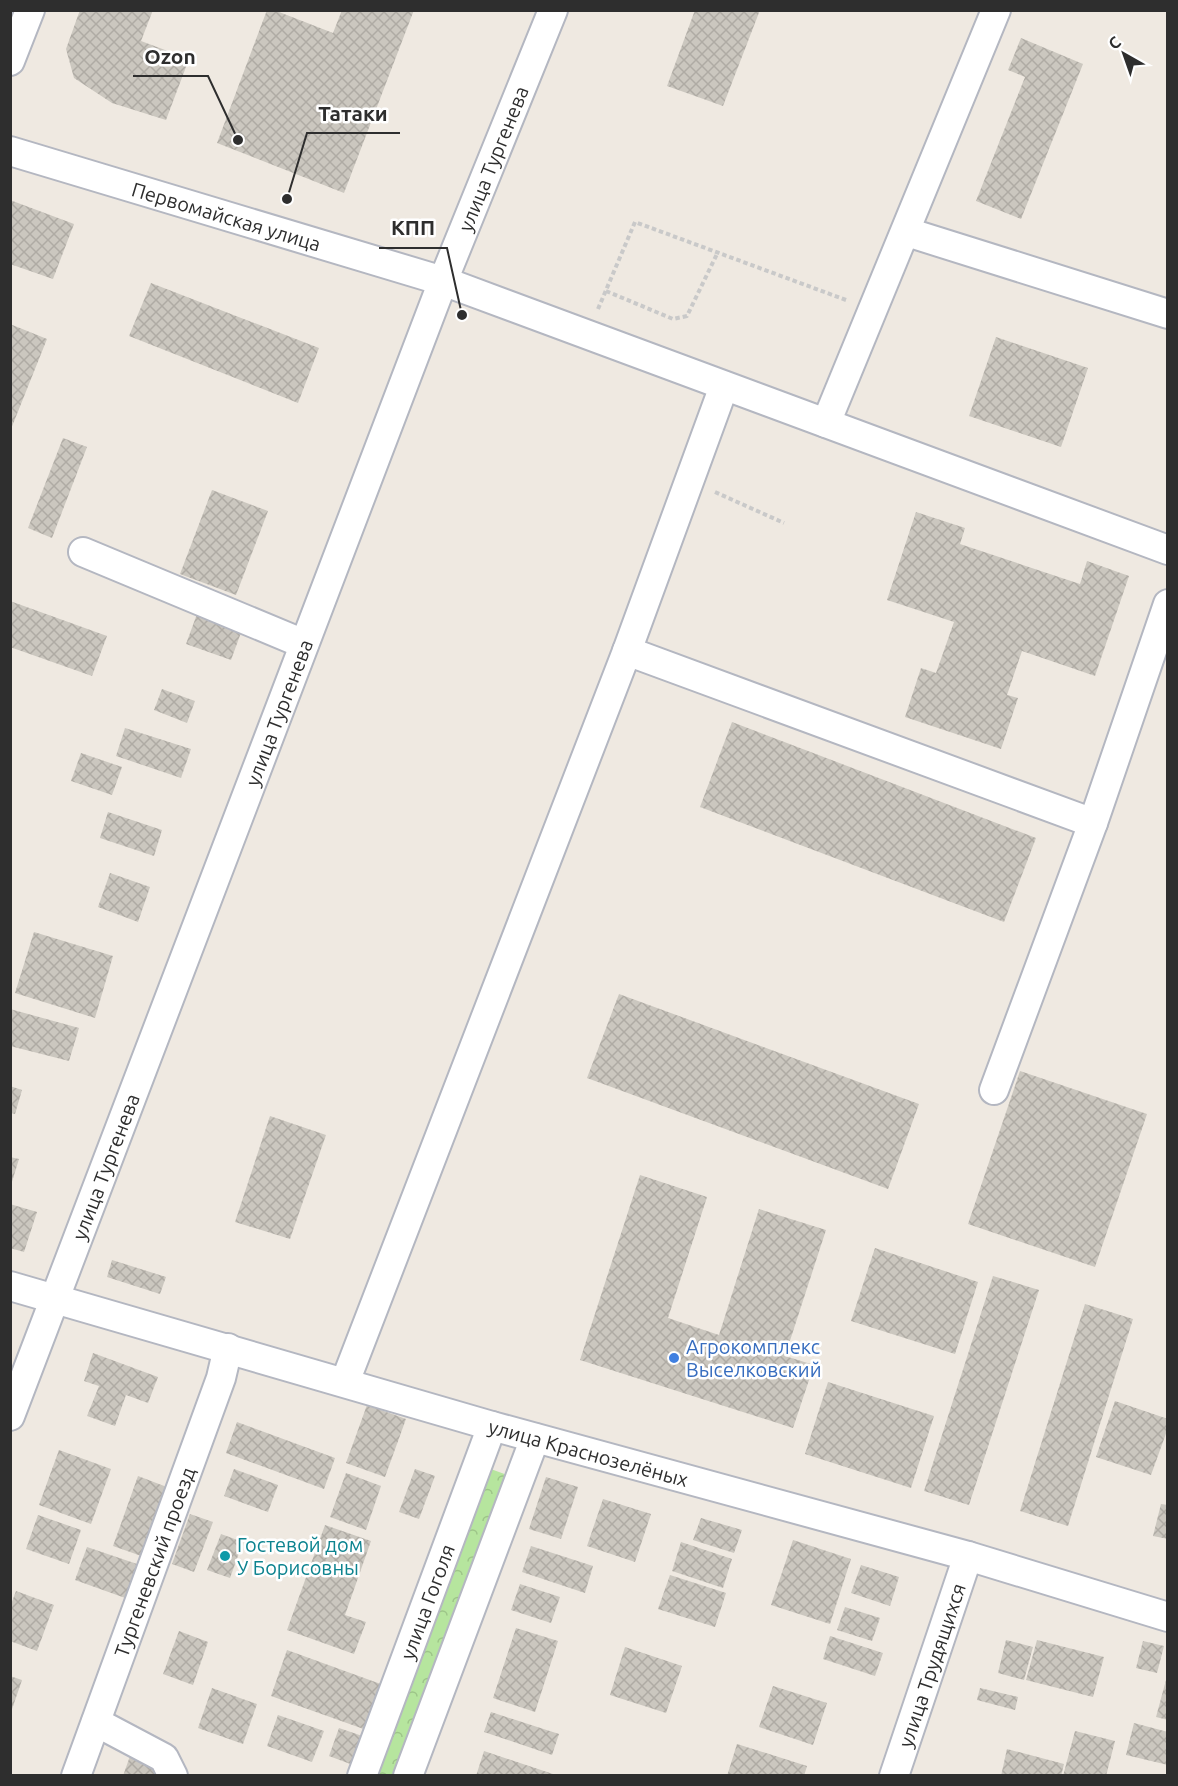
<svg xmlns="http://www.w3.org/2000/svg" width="1178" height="1786" font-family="Ubuntu,sans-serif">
	<defs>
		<pattern id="forest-crowns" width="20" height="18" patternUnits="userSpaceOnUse" patternTransform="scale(1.5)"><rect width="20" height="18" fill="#b6e59e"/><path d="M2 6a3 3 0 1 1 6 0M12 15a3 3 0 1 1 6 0" fill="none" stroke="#9dc588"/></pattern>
		<pattern id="building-cross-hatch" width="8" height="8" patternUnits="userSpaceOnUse" patternTransform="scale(1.5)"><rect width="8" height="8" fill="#cbc7bf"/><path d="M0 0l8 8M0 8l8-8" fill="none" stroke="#afaba4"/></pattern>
	</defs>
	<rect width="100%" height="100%" fill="#efe9e1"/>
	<path fill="url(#forest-crowns)" d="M488,1468L513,1477L400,1775L372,1776Z"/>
	<g fill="url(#building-cross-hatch)">
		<path d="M80,10H153L141,41L189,59L166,120L112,103L74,78L66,49Z"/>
		<path d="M267,10H274L333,33L342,10H414L344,193L217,143Z"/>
		<path d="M695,10H760L723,106L667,86Z"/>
		<path d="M1021,38L1083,64L1021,219L976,201L1025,77L1008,70Z"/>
		<path d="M10,200L74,224L53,279L10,264Z"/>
		<path d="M151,283L319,348L298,403L129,336Z"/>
		<path d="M10,324L47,339L11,429H10Z"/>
		<path d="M996,337L1088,368L1061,447L969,416Z"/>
		<path d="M63,438L87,447L52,538L28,528Z"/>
		<path d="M212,490L268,511L236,595L180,574Z"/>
		<path d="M916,512L965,528L960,544L1080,584L1087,561L1129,576L1095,676L1022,651L1007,695L1018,698L1001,749L905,717L921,668L936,673L954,622L887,600Z"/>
		<path d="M10,601L107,636L92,676L10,647Z"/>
		<path d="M197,614L242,630L231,660L186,644Z"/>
		<path d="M162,689L195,701L187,723L154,710Z"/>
		<path d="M732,722L1036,838L1004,922L700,807Z"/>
		<path d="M125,728L191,749L181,778L116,756Z"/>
		<path d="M81,753L122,767L112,795L71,781Z"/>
		<path d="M108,812L162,830L154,856L100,838Z"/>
		<path d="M110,873L150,887L138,922L98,907Z"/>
		<path d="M34,932L113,956L95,1018L15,993Z"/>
		<path d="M619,994L919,1104L888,1189L587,1078Z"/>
		<path d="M10,1009L79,1028L69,1061L10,1046Z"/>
		<path d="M1020,1071L1147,1114L1095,1267L968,1224Z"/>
		<path d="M10,1086L22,1090L15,1114L10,1113Z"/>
		<path d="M270,1116L326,1135L290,1239L235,1222Z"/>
		<path d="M10,1157L19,1159L11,1185H10Z"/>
		<path d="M640,1175L707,1197L668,1318L719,1335L759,1209L826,1230L785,1356L814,1365L793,1428L580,1360Z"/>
		<path d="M10,1204L37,1212L24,1252L10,1248Z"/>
		<path d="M875,1248L978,1282L955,1354L851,1321Z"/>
		<path d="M112,1260L166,1277L160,1294L107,1277Z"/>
		<path d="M993,1276L1039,1290L969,1505L924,1491Z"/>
		<path d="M1085,1304L1133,1319L1068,1526L1020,1511Z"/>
		<path d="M93,1353L158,1377L148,1403L126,1395L115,1426L87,1416L99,1386L84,1381Z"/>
		<path d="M828,1382L934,1416L911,1488L805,1454Z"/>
		<path d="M1115,1401L1168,1419V1428L1151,1475L1096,1457Z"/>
		<path d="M367,1405L406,1419L385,1477L346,1463Z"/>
		<path d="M237,1422L335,1458L324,1489L226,1453Z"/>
		<path d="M59,1450L111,1469L91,1524L39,1505Z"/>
		<path d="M234,1469L278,1485L268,1512L224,1496Z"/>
		<path d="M415,1469L435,1476L419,1519L399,1512Z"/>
		<path d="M346,1473L381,1486L366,1530L330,1517Z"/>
		<path d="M138,1476L172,1489L147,1558L113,1546Z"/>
		<path d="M546,1477L578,1487L561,1539L529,1529Z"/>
		<path d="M603,1499L651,1514L635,1562L587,1546Z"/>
		<path d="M1161,1504L1168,1505V1539L1153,1536Z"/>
		<path d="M190,1514L213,1522L194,1572L172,1564Z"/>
		<path d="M38,1515L81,1530L69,1564L26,1549Z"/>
		<path d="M701,1518L742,1530L734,1553L693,1540Z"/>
		<path d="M325,1525L371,1541L345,1615L366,1622L354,1654L287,1630Z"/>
		<path d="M221,1534L243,1542L230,1578L207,1570Z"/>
		<path d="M793,1540L851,1559L830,1624L771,1605Z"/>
		<path d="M681,1542L732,1559L723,1588L672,1571Z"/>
		<path d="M531,1546L593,1566L585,1593L522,1572Z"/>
		<path d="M87,1547L140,1565L128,1599L75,1580Z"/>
		<path d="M861,1565L899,1577L890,1606L851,1593Z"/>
		<path d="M670,1575L726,1593L715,1627L658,1609Z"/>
		<path d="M520,1584L560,1597L551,1623L511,1610Z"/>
		<path d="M16,1591L54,1605L37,1651L10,1641V1607Z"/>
		<path d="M845,1607L880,1618L872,1641L837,1630Z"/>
		<path d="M516,1628L558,1641L535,1712L493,1698Z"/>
		<path d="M179,1631L208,1642L193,1685L163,1674Z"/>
		<path d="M830,1636L883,1653L875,1676L823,1659Z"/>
		<path d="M1006,1640L1033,1647L1024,1680L998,1673Z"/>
		<path d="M1037,1640L1104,1657L1093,1697L1026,1680Z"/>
		<path d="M1143,1641L1164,1646L1157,1673L1136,1668Z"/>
		<path d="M625,1647L682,1666L666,1713L610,1695Z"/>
		<path d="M287,1650L389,1687L372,1732L271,1696Z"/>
		<path d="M10,1676L22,1680L11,1712H10Z"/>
		<path d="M1166,1680H1168V1720L1156,1717Z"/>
		<path d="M773,1686L827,1703L813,1745L759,1727Z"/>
		<path d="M212,1688L257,1704L243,1744L198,1728Z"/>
		<path d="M980,1688L1018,1697L1015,1710L977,1700Z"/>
		<path d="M491,1712L559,1734L552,1755L484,1732Z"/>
		<path d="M278,1715L324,1731L312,1762L267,1746Z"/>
		<path d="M1134,1723L1168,1732V1765L1126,1755Z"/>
		<path d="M339,1728L371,1739L361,1768L329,1756Z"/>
		<path d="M1075,1731L1115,1741L1106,1776H1063Z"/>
		<path d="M737,1744L807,1766L804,1776H727Z"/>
		<path d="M1007,1749L1064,1764L1061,1776H1001Z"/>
		<path d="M484,1751L553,1774L552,1776H476Z"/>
		<path d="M130,1756L158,1766L154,1776H123Z"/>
	</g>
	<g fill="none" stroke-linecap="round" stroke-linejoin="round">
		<defs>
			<g id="minor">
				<path d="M10,61L30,10"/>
				<path id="s1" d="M10,151L443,281L1168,550"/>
				<path d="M907,232L1168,314"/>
				<path d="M826,423L996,10"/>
				<path d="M83,552L304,644"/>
				<path d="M627,651L1093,823"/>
				<path d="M994,1090L1093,823L1168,604"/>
				<path id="s2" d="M10,1286L492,1426L968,1556L1168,1617"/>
				<path d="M345,1382L627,651L724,386"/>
				<path id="s3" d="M10,1416L443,281L553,10"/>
				<path d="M96,1722L164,1758L173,1776"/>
				<path id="s4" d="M76,1776L221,1378L228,1348"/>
				<path id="s5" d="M362,1776L492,1426"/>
				<path d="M408,1776L535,1438"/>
				<path id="s6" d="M894,1776L968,1556"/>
			</g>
		</defs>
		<use href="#minor" stroke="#b4b7c1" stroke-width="32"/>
		<g stroke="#c9c9c9" stroke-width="4" stroke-dasharray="4.5 3" stroke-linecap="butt">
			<path d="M606,291L673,319L687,316L718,252"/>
			<path d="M598,309L635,222L846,300"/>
			<path d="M715,492L784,523"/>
		</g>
		<use href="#minor" stroke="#fff" stroke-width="28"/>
	</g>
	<circle fill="#3f7fe0" stroke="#fff" stroke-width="2" cx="674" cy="1358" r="6"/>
	<circle fill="#0f9aa8" stroke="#fff" stroke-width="2" cx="225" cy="1556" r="6"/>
	<g text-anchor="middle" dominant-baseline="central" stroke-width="5" stroke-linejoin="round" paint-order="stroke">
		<g font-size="20" fill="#2e2e2e" stroke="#fff">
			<text stroke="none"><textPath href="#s3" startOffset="1347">улица Тургенева</textPath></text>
			<text stroke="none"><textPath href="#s1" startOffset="226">Первомайская улица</textPath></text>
			<text stroke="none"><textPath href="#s3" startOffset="753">улица Тургенева</textPath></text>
			<text stroke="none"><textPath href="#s3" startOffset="267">улица Тургенева</textPath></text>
			<text stroke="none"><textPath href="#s2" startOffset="602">улица Краснозелёных</textPath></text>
			<text stroke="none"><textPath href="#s4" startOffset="228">Тургеневский проезд</textPath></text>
			<text stroke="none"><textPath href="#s5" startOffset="186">улица Гоголя</textPath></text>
			<text stroke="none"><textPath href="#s6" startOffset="117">улица Трудящихся</textPath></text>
		</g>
		<g font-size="20" fill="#366cbe" stroke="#fff" text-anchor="start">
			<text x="686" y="1346">Агрокомплекс<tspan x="686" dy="23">Выселковский</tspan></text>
		</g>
		<g font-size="20" fill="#0d838f" stroke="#fff" text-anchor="start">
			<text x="237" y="1544">Гостевой дом<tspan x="237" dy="23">У Борисовны</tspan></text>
		</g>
	</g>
	<path fill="none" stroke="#2e2e2e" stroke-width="2" d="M238 140L208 76H133M287 199L307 133H400M462 315L447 248H379"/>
	<g fill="#2e2e2e" stroke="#fff" stroke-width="2">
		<circle cx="238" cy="140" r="6"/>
		<circle cx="287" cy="199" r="6"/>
		<circle cx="462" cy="315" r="6"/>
	</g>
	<g font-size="21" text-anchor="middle" font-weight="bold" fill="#2e2e2e" stroke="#fff" stroke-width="5" stroke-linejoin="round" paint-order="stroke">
		<text x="170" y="64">Ozon</text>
		<text x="353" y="121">Татаки</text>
		<text x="413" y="235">КПП</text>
	</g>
	<rect width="1178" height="1786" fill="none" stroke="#2e2e2e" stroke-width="24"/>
	<g transform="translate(1124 54) rotate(320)" stroke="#ffffff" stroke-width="4.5" paint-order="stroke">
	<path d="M0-4.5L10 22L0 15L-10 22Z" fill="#2e2e2e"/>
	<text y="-9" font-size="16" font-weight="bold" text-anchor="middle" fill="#2e2e2e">С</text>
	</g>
</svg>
